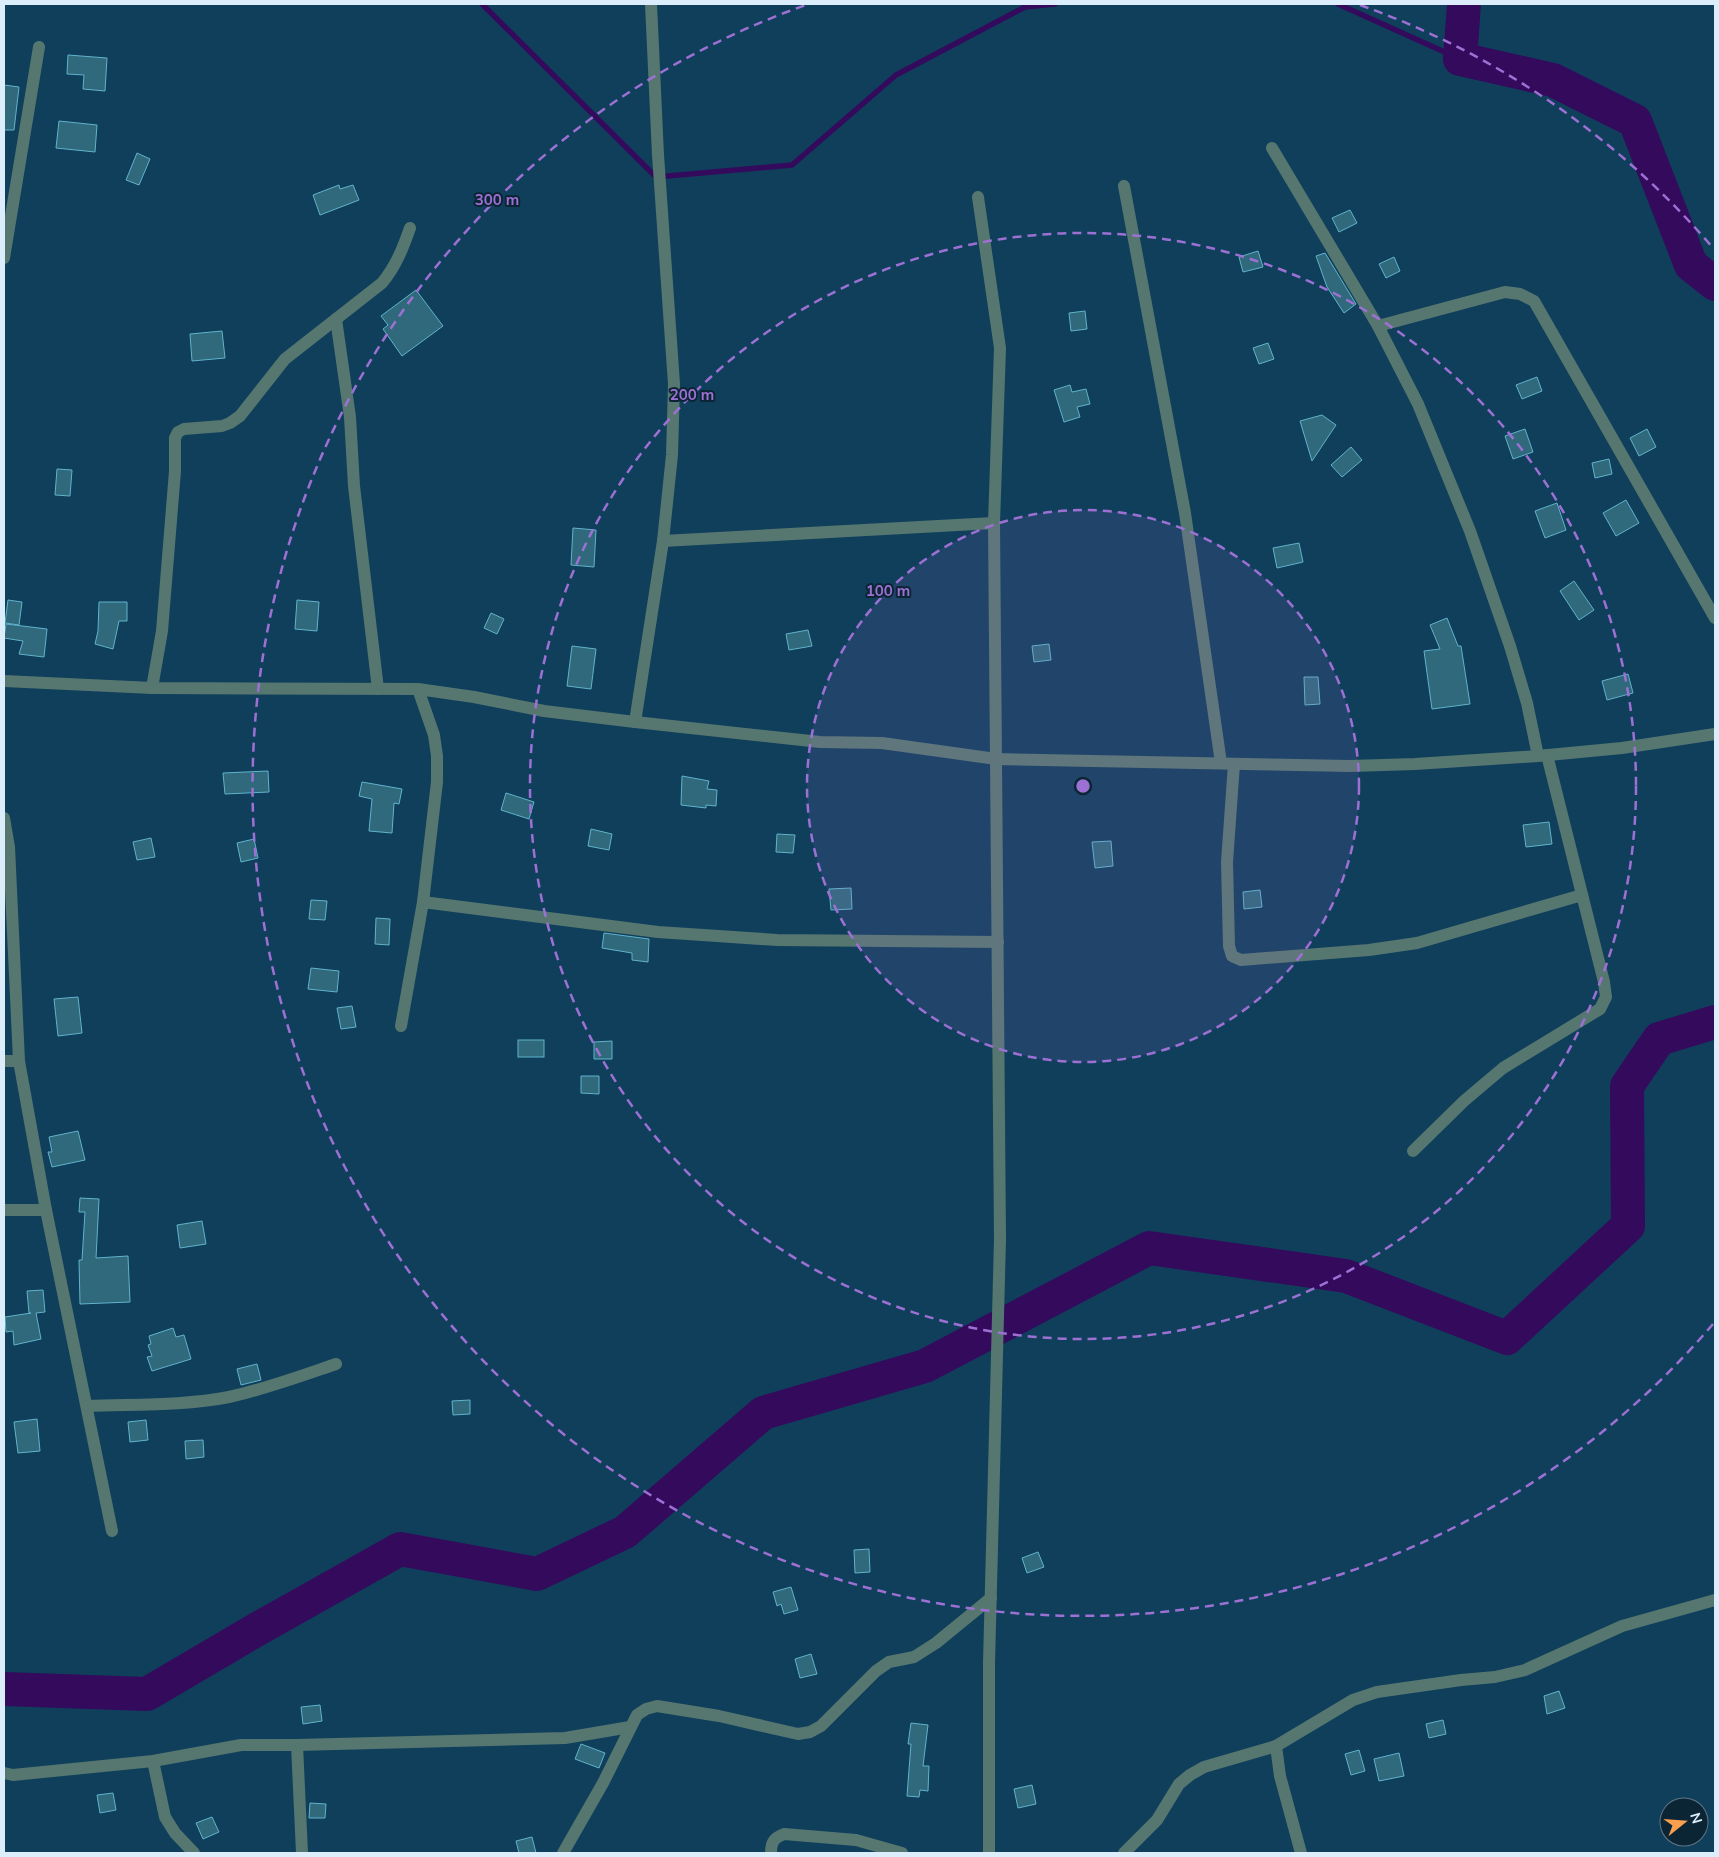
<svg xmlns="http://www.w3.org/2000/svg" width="1719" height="1857" font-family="Mulish,sans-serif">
	<rect width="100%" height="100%" fill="#103f5c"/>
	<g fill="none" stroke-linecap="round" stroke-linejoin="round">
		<g stroke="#340a5d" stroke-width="5.5">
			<path d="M482,4L656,177L792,165L896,75L1025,7L1055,4"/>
			<path d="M1338,4L1460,59"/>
		</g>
		<g stroke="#340a5d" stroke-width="34">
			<path d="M1464,4L1460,59L1553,80L1635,121L1691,265L1715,284"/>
			<path d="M4,1689L147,1694L261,1627L400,1549L537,1574L625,1532L763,1413L925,1366L1149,1248L1346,1276L1507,1338L1628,1226L1627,1086L1659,1039L1715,1022"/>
		</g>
	</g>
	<g fill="#2f697b" stroke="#61b3cc">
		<path d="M68,55L107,58L105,91L83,89L84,75L67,74Z"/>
		<path d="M4,85L19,87L14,130H4Z"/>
		<path d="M59,121L97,125L95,152L56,148Z"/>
		<path d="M137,153L150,159L139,185L126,180Z"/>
		<path d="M339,185L340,189L353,185L359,200L320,215L313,195Z"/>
		<path d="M1350,210L1357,223L1339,232L1332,218Z"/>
		<path d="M1258,251L1263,267L1243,272L1239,257Z"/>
		<path d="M1325,253L1356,304L1344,313L1327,287L1316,256Z"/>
		<path d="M1394,257L1400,271L1386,278L1379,264Z"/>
		<path d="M416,290L443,326L402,356L383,329L388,325L381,316Z"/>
		<path d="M1085,311L1087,329L1071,331L1069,313Z"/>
		<path d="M222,331L225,358L192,361L190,334Z"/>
		<path d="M1268,343L1274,359L1259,364L1253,348Z"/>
		<path d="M1537,377L1542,391L1522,399L1516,385Z"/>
		<path d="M1070,385L1072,392L1086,389L1090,404L1077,407L1080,417L1064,422L1054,390Z"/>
		<path d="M1322,415L1336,425L1312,461L1300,421Z"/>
		<path d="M1525,429L1533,452L1513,459L1505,436Z"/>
		<path d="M1647,429L1656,447L1639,456L1630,438Z"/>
		<path d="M1351,447L1362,460L1342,477L1331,465Z"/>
		<path d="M1609,459L1612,474L1595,478L1592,463Z"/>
		<path d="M57,469L72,470L70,496L55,495Z"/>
		<path d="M1626,500L1639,523L1616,536L1603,513Z"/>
		<path d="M1557,503L1566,530L1545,538L1535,511Z"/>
		<path d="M573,528L596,530L594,567L571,565Z"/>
		<path d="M1299,543L1303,562L1277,568L1273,548Z"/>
		<path d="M1574,581L1594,610L1579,620L1560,591Z"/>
		<path d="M8,600L22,602L19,625L5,623Z"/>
		<path d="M297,600L319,602L317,631L295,629Z"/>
		<path d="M99,602H127V621H119L113,649L95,644L98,631Z"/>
		<path d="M491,613L504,619L497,634L484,628Z"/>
		<path d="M1447,618L1458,646H1461L1470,704L1432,709L1424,651L1440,649L1430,625Z"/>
		<path d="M6,624L47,629L44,657L19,654L23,641L4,638Z"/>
		<path d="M808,630L812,646L789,650L786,634Z"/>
		<path d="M1049,644L1051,660L1034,662L1032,646Z"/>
		<path d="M572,646L596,649L591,689L567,686Z"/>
		<path d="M1628,674L1633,693L1607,700L1602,681Z"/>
		<path d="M1304,677H1318L1320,704L1305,705Z"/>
		<path d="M268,771L269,792L225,794L223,773Z"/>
		<path d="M682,776L709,781L707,789L717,790L716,806L706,805V808L681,805Z"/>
		<path d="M362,782L402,789L399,804L394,803L392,833L369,831L372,799L359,796Z"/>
		<path d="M506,793L534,802L529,819L501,810Z"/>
		<path d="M1549,822L1552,844L1526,847L1523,825Z"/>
		<path d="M591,829L612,834L609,850L588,846Z"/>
		<path d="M777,834L795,835L793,853L776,852Z"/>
		<path d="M151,838L155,857L137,860L133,842Z"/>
		<path d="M254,839L258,858L241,862L237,843Z"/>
		<path d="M1111,841L1113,866L1095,868L1092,842Z"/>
		<path d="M851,888L852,909L831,910L829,889Z"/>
		<path d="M1260,890L1262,907L1244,909L1243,892Z"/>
		<path d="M311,900L327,901L325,920L309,919Z"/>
		<path d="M376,918L390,919L389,945L375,944Z"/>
		<path d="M604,933L649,939L648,962L632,960V953L602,948Z"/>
		<path d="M311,968L339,971L337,992L308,989Z"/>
		<path d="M78,997L82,1033L58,1036L54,999Z"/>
		<path d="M352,1006L356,1027L341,1029L337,1008Z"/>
		<rect x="518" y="1040" width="26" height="17"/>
		<path d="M612,1041V1059H594V1042Z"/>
		<path d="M581,1076H599V1094L581,1093Z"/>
		<path d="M78,1131L85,1160L52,1167L48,1152H52L49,1137Z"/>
		<path d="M80,1198L99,1199L96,1258L128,1256L130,1302L80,1304L79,1260H82L85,1212H79Z"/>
		<path d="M202,1221L206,1244L180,1248L177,1225Z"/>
		<path d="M43,1290L45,1312L36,1313L41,1339L14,1345L13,1331L6,1332L5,1317L31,1313H29L27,1291Z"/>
		<path d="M173,1328L176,1337L184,1335L191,1359L152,1371L147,1357L152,1356L148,1345L151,1344L149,1336Z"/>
		<path d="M257,1364L261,1380L241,1385L237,1369Z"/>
		<path d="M470,1400V1414L453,1415L452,1401Z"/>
		<path d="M37,1419L40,1451L18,1453L14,1422Z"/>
		<path d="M146,1420L148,1440L130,1442L128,1422Z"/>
		<path d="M203,1440L204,1457L186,1459L185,1441Z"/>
		<path d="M869,1549L870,1572L855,1573L854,1550Z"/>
		<path d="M1038,1552L1044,1567L1027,1573L1022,1558Z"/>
		<path d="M791,1587L798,1610L784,1614L781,1604L777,1606L773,1592Z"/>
		<path d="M811,1654L817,1674L800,1678L795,1659Z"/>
		<path d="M1559,1691L1565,1708L1547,1714L1544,1696Z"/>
		<path d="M320,1705L322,1721L303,1724L301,1707Z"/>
		<path d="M1443,1720L1446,1734L1429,1738L1426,1724Z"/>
		<path d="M911,1723L928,1725L923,1766H929L928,1791L920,1790L919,1797L907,1796L911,1744H908Z"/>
		<path d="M581,1744L605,1753L599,1768L575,1759Z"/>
		<path d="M1359,1750L1365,1771L1351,1775L1345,1754Z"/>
		<path d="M1399,1753L1404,1776L1379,1781L1374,1759Z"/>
		<path d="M1032,1785L1036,1804L1018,1808L1014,1789Z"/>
		<path d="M113,1793L116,1810L100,1813L97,1795Z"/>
		<path d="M310,1803L326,1804L325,1818H309Z"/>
		<path d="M212,1817L219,1832L203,1839L196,1823Z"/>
		<path d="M532,1837L536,1853H519L516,1841Z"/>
	</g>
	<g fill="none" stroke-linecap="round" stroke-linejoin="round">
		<g stroke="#567770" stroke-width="12">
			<path d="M1272,148L1378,326L1418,404L1470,531L1510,646L1527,703L1538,756"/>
			<path d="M1124,186L1185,513L1221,763"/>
			<path d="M978,197L1000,348L994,523L1000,1239L989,1663V1853"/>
			<path d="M4,258L39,47"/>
			<path d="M336,319L350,417L354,486L378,689"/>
			<path d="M1378,326L1505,292L1520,294L1534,301L1715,618"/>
			<path d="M663,541L994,523"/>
			<path d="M4,681L152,688L418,689L474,697L544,711L635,722L820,742L882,743L996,759L1350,766L1415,764L1538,756L1622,748L1715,734"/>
			<path d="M152,688L162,631L175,471V438L178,432L184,429L222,426L230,423L240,416L285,359L382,283C396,266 403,248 410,228"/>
			<path d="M635,722L663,541L672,455L674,384L658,155L651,4"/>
			<path d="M1234,764L1227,862L1229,946L1232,956L1241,960L1369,950L1417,943L1582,895"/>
			<path d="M4,818L9,847L19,1061L46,1210L112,1531"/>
			<path d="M423,902L658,932L777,940L998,942"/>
			<path d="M401,1026L423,902L437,782V756L434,735L418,689"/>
			<path d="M4,1061H19"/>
			<path d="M1413,1151L1464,1101L1503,1068L1600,1009L1606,997L1604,982L1547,755"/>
			<path d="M4,1210H46"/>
			<path d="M87,1406C134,1404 183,1406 229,1397C266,1389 301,1376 336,1364"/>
			<path d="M297,1745L302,1853"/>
			<path d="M1276,1746L1280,1776L1301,1853"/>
			<path d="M153,1761L165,1817L175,1833L194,1853"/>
			<path d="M4,1773L13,1775L153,1761L241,1745H297L565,1738L630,1727"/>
			<path d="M563,1853L603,1783L637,1715L646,1709L657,1706L719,1716L798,1734L810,1732L821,1726L876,1671L889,1662L914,1657L936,1643L991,1598"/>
			<path d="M771,1853C771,1842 774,1838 784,1834L856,1840L902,1853"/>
			<path d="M1124,1853L1157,1820L1179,1784L1190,1775L1204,1767L1276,1746L1353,1700L1377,1692L1461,1680L1495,1677L1525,1670L1622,1626L1715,1600"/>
		</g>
	</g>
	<circle cx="1083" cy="786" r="276" fill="#9d70d4" fill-opacity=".12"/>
	<g fill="none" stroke="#9d70d4" stroke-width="2.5" stroke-dasharray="9 6">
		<circle cx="1083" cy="786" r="276"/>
		<circle cx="1083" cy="786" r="553"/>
		<path d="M1713 1324A829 829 0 1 1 806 5M1360 5A829 829 0 0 1 1713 248"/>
	</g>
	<circle cx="1083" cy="786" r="8" fill="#9d70d4" stroke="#0c2535" stroke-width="2.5"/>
	<g font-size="15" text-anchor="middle" font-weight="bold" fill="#9d70d4" stroke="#0c2535" stroke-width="4" stroke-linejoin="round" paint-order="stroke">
		<text x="497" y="205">300 m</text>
		<text x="692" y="400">200 m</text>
		<text x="888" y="596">100 m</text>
	</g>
	<rect width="1719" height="1857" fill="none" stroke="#dceefc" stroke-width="10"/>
	<g transform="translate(1684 1822) rotate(73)"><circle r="24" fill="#0c2535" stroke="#5f7585"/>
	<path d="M0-4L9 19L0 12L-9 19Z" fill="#f99f4d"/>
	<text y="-8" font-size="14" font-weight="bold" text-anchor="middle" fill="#dceefc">N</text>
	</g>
</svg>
